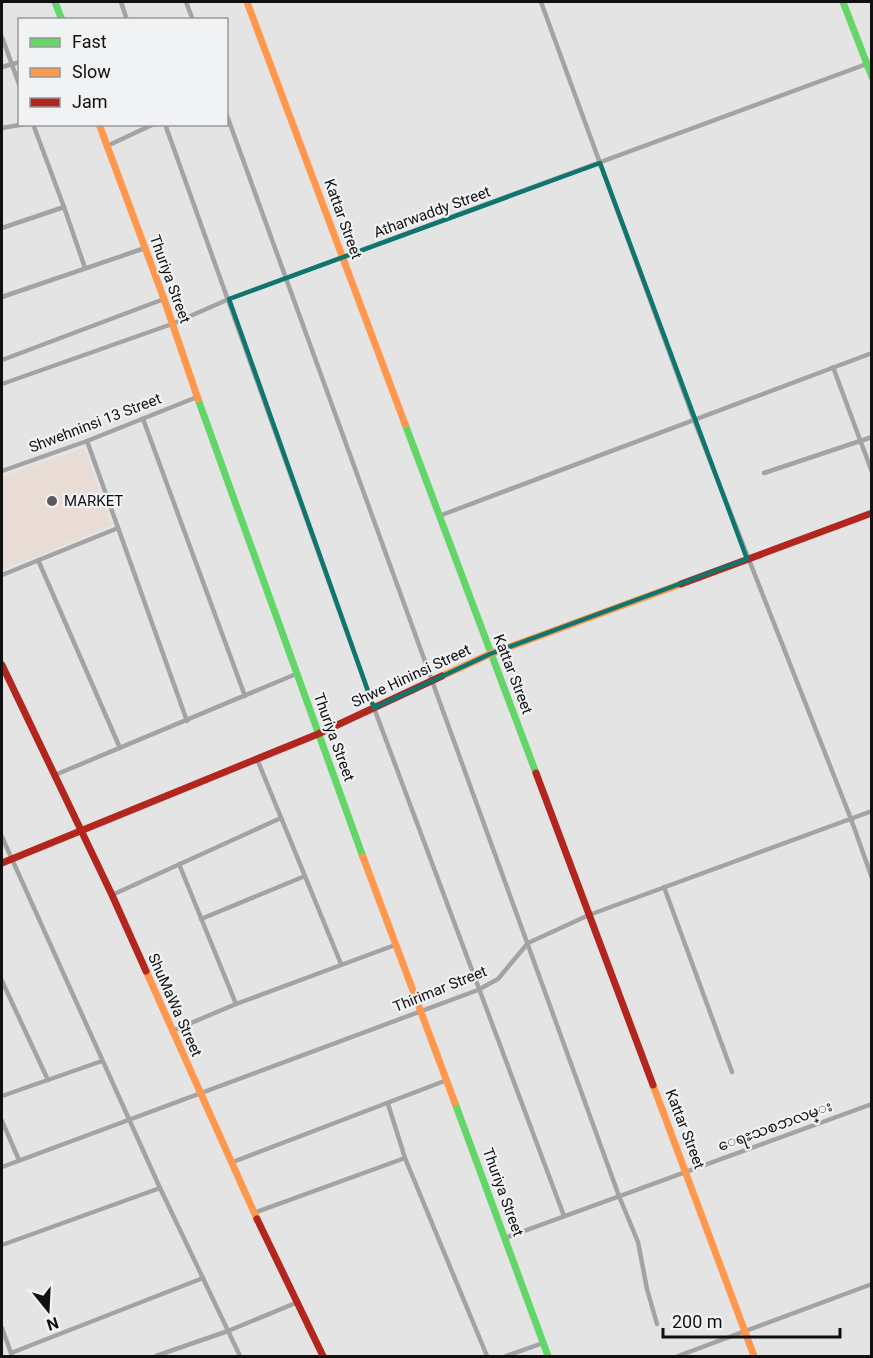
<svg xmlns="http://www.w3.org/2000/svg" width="873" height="1358" font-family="Roboto,'Noto Sans Myanmar',sans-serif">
	<rect width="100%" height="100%" fill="#e4e4e5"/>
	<path fill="#e8dcd5" d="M84,448L112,525L2,570V477Z"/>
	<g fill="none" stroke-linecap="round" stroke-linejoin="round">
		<g stroke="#a4a3a4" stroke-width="4.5">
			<path d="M121,2L127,20"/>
			<path d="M186,2L193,20"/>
			<path d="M541,2L694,420L851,819L872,878"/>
			<path d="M2,37L20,87"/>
			<path d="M2,67L20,62"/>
			<path d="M226,113L619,1196L638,1242L647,1289L657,1324"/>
			<path d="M165,124L374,708L564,1216"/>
			<path d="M2,128L25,124"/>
			<path d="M107,146L154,124"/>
			<path d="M64,207L85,268"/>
			<path d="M2,228L64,207L33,124"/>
			<path d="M2,297L145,248"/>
			<path d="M2,360L164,299"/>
			<path d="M833,367L872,472"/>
			<path d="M2,384L172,324L229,299L872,62"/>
			<path d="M143,419L245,696"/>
			<path d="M87,441L187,721"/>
			<path d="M2,471L87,441L197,397"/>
			<path d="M764,473L872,437"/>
			<path d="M439,516L872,353"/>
			<path d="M38,560L120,748"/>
			<path d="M2,575L118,528"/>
			<path d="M257,759L341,964"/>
			<path d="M55,775L296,674"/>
			<path d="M2,837L160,1188L240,1356"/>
			<path d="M179,864L236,1004"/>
			<path d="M664,887L732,1072"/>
			<path d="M112,895L281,818"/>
			<path d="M201,919L305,876"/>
			<path d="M2,981L48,1080"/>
			<path d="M172,1031L236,1004L395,945"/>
			<path d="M2,1096L102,1061"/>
			<path d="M2,1121L19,1160"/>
			<path d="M405,1158L487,1356"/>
			<path d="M233,1162L447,1080"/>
			<path d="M2,1167L478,990L498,979L528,943L589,915L872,811"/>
			<path d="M254,1213L405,1158L388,1104"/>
			<path d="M505,1238L872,1104"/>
			<path d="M2,1245L160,1188"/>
			<path d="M2,1328L12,1356"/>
			<path d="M11,1353L203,1278"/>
			<path d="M156,1356L228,1331L298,1302"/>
			<path d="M506,1356L543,1343"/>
			<path d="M678,1356L872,1284"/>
		</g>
		<g stroke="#63d668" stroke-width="7">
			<path d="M55,2L62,20"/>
			<path d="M843,2L872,77"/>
			<path d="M198,399L363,857"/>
			<path d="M405,424L536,773"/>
			<path d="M455,1103L548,1356"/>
		</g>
		<g stroke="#ff974d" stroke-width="7">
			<path d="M247,2L405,424"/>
			<path d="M99,124L164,299L198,399"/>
			<path d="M442,676L490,654L681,584"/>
			<path d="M363,857L455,1103"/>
			<path d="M146,971L257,1219"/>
			<path d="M653,1085L754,1356"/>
		</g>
		<g stroke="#b3261e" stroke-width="7">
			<path d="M681,584L872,513"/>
			<path d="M2,665L112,895L146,971"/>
			<path d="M536,773L653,1085"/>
			<path d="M2,863L318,734L442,676"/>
			<path d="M257,1219L323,1356"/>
		</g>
	</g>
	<path fill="none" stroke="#0f766e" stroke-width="4.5" stroke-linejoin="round" d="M600,163L747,559L490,654L374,708L229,299Z"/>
	<circle fill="#5a5a5b" stroke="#f0f2f4" stroke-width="2" cx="52" cy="501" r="6"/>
	<g text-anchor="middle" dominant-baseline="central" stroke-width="4.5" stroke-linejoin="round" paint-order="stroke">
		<g font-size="15" fill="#101011" stroke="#f0f2f4">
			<text transform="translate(432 212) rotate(-20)">Atharwaddy Street</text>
			<text transform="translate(343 219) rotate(70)">Kattar Street</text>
			<text transform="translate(170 279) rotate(70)">Thuriya Street</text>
			<text transform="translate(95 423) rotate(-21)">Shwehninsi 13 Street</text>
			<text transform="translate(513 674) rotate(69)">Kattar Street</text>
			<text transform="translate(411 676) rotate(-25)">Shwe Hininsi Street</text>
			<text transform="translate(334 737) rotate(70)">Thuriya Street</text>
			<text transform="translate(440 989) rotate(-22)">Thirimar Street</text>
			<text transform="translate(175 1005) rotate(66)">ShuMaWa Street</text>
			<text transform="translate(775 1126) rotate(-20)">ေရႊသစၥာလမ္း</text>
			<text transform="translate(685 1129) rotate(69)">Kattar Street</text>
			<text transform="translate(503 1192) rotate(70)">Thuriya Street</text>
		</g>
		<g font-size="15" fill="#101011" stroke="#f0f2f4" text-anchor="start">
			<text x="64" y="501">MARKET</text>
		</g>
	</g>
	<rect width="873" height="1358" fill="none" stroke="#101011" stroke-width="6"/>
	<rect x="18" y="18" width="210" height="108" fill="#f0f2f4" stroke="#969899" stroke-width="1.5"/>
	<rect x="30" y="38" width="30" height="9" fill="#63d668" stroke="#969899" stroke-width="1.5"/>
	<text x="72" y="48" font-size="18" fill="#101011">Fast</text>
	<rect x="30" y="68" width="30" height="9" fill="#ff974d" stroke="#969899" stroke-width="1.5"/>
	<text x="72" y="78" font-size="18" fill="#101011">Slow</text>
	<rect x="30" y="98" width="30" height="9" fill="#b3261e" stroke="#969899" stroke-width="1.5"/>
	<text x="72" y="108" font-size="18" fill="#101011">Jam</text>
	<g transform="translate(48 1310) rotate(162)" stroke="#f0f2f4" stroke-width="4.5" paint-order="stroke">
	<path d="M0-4.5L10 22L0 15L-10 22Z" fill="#101011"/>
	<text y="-9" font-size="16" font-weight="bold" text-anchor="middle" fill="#101011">N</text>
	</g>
	<path d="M663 1328v9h177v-9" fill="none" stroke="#101011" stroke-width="3"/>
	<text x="672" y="1328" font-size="18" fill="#101011" stroke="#f0f2f4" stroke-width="4.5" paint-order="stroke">200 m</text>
</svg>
